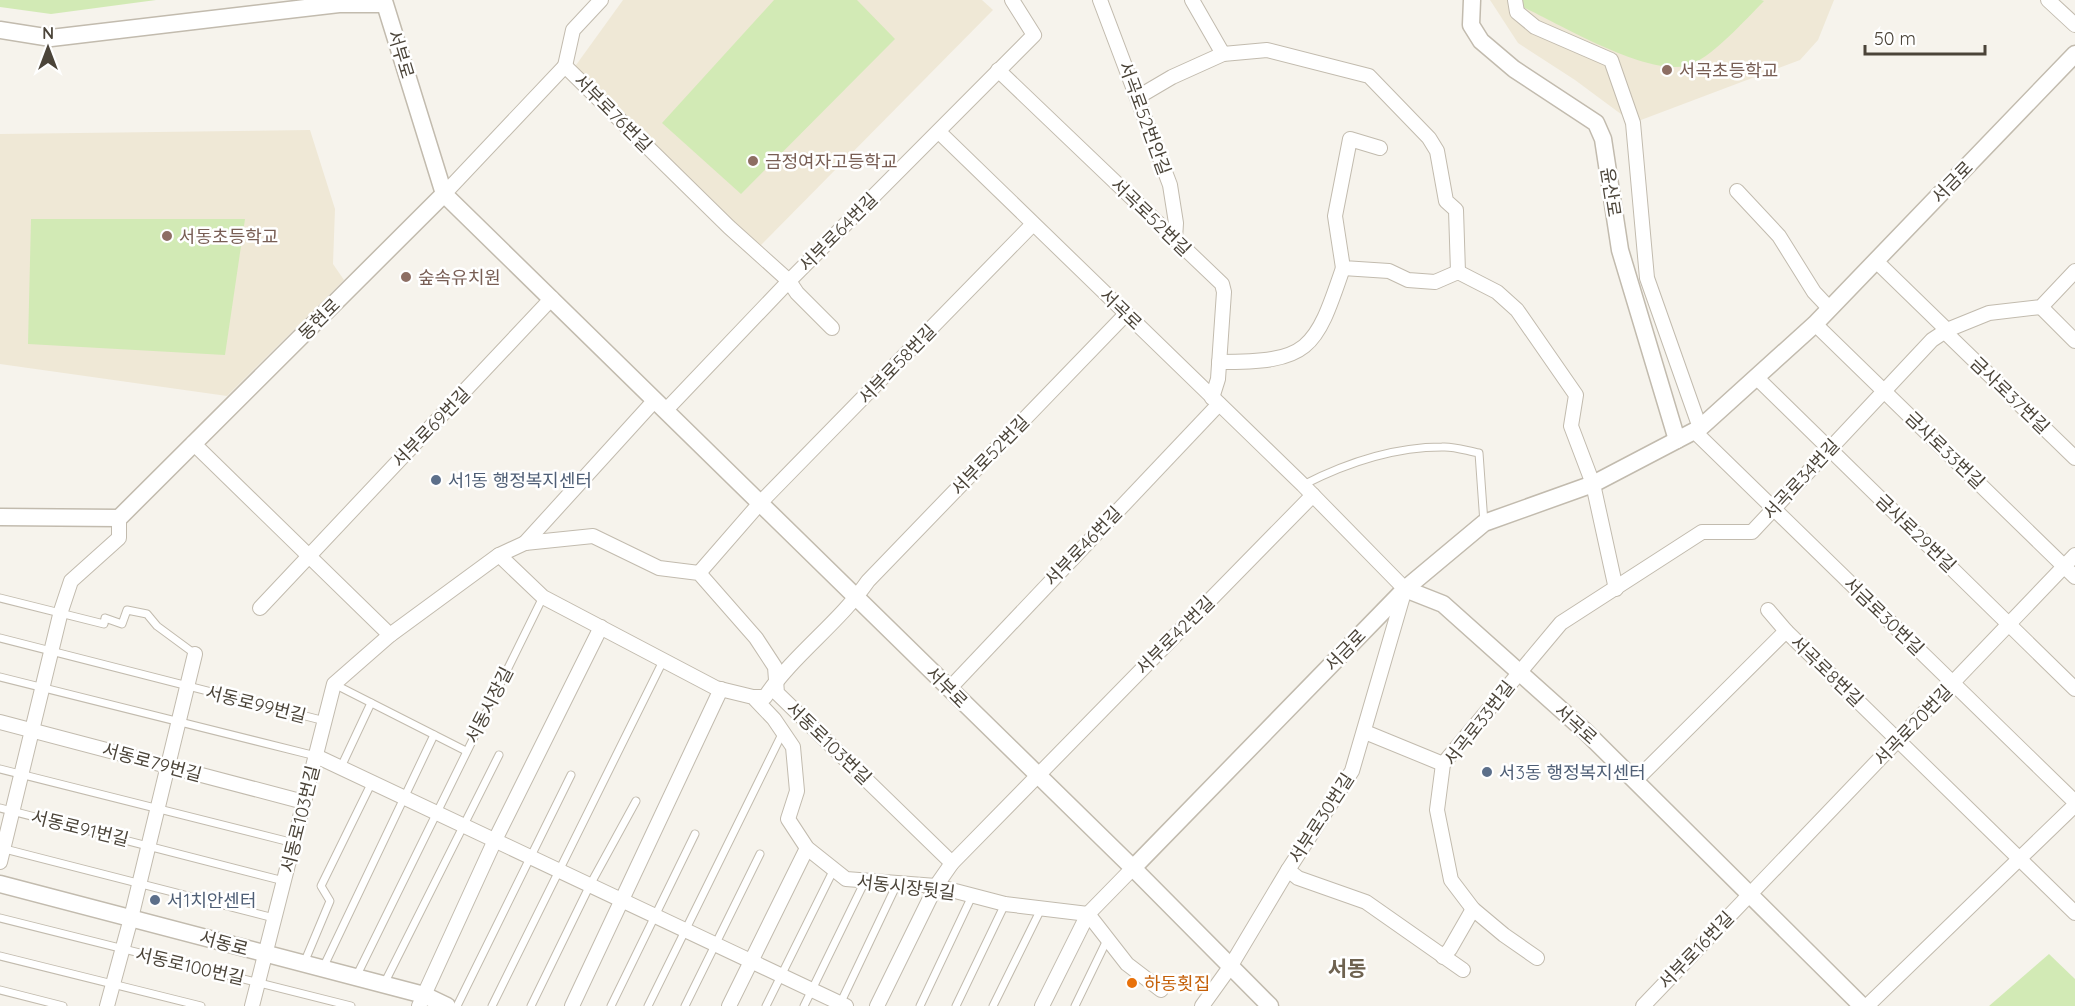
<svg xmlns="http://www.w3.org/2000/svg" width="2075" height="1006" font-family="Quicksand,'Noto Sans KR',sans-serif">
	<rect width="100%" height="100%" fill="#f6f3ec"/>
	<g fill="#efe8d6">
		<path d="M623,0H982L993,10L755,251L571,72Z"/>
		<path d="M1490,0H1834L1818,40L1800,60L1633,123L1575,80L1518,43Z"/>
		<path d="M310,130L335,209L333,264L344,280L227,396L0,364V134Z"/>
	</g>
	<g fill="#d2eab5">
		<path d="M0,0H156L51,14L0,7Z"/>
		<path d="M774,0H857L895,39L741,194L662,123Z"/>
		<path d="M1522,0H1761L1764,1C1747,18 1709,61 1686,66C1645,75 1561,25 1523,7Z"/>
		<path d="M31,219H245L225,355L28,344Z"/>
		<path d="M2049,954L2075,979V1006H1989Z"/>
	</g>
	<g fill="none" stroke-linecap="round" stroke-linejoin="round">
		<defs>
			<g id="service">
				<path d="M1303,485C1346,463 1393,447 1442,447C1454,446 1467,451 1479,453L1484,523"/>
				<path d="M0,598L104,624L105,618L122,624L127,610L147,614L157,626L195,654"/>
				<path d="M0,638L325,721"/>
				<path d="M0,677L316,756"/>
				<path d="M334,684L466,751"/>
				<path d="M341,767L371,703"/>
				<path d="M0,769L294,843"/>
				<path d="M0,808L284,881"/>
				<path d="M1,848L274,918"/>
				<path d="M0,918L351,1006"/>
				<path d="M0,956L201,1006"/>
				<path d="M304,963L330,901L321,886L372,782"/>
				<path d="M323,968L434,735"/>
				<path d="M356,977L543,597"/>
				<path d="M384,984L499,755"/>
				<path d="M0,990L63,1006"/>
				<path d="M840,1004L897,884"/>
				<path d="M457,1006L571,775"/>
				<path d="M492,1006L663,661"/>
				<path d="M531,1006L590,885L636,801"/>
				<path d="M611,1006L695,834"/>
				<path d="M648,1006L783,732"/>
				<path d="M685,1006L760,854"/>
				<path d="M766,1006L834,869"/>
				<path d="M804,1006L865,881"/>
				<path d="M920,1006L972,896"/>
				<path d="M956,1006L1005,904"/>
				<path d="M993,1006L1041,909"/>
				<path d="M1075,1006L1107,940"/>
			</g>
			<g id="minor">
				<path d="M1100,0L1170,185L1176,223L1175,239"/>
				<path d="M1192,0L1223,54"/>
				<path d="M1515,0L1517,12L1535,27L1611,60L1633,123L1647,278L1700,428"/>
				<path d="M2048,0L2075,25"/>
				<path d="M565,66L729,227L789,281L797,293L832,328"/>
				<path d="M565,66L573,30L601,0"/>
				<path d="M998,70L1222,284L1224,292L1218,379L1212,398"/>
				<path d="M1138,97L1172,77L1223,54L1267,50L1369,76L1429,138L1437,151L1446,201L1456,210L1458,272"/>
				<path d="M939,132L1303,485L1405,589L1352,771L1288,870L1230,967L1202,1006"/>
				<path d="M1380,148L1350,139L1335,216L1343,268L1389,271L1408,280L1435,282L1458,272L1497,292L1517,310L1576,395L1571,426L1593,484L1616,589"/>
				<path d="M1737,191L1779,236L1814,292L1830,309"/>
				<path d="M444,194L565,66"/>
				<path d="M1876,261L1947,330"/>
				<path d="M2041,307L2075,341"/>
				<path d="M1815,324L2075,577"/>
				<path d="M1945,332L2075,458"/>
				<path d="M1219,362C1309,362 1315,351 1343,268"/>
				<path d="M1756,377L2075,689"/>
				<path d="M666,410L789,281L1034,35L1012,0"/>
				<path d="M1694,431L2075,802"/>
				<path d="M193,443L390,635"/>
				<path d="M525,543L655,400"/>
				<path d="M499,555L543,597L716,688L753,697L774,719L793,747L797,791L788,819L807,848L846,879L936,886L1005,904L1088,914L1127,964L1161,990"/>
				<path d="M699,573L760,503L1033,224"/>
				<path d="M260,608L552,298"/>
				<path d="M1768,610L1786,631"/>
				<path d="M949,689L1219,404"/>
				<path d="M753,697H765C794,654 838,624 868,581L1126,314"/>
				<path d="M0,722L304,802"/>
				<path d="M1365,732L1443,764"/>
				<path d="M316,756L846,1006"/>
				<path d="M1635,781L1786,631L2075,913"/>
				<path d="M0,862L61,611L71,581L119,538V518"/>
				<path d="M1288,870L1298,878L1366,902L1463,970"/>
				<path d="M1443,957L1450,949L1473,909"/>
				<path d="M1537,958L1504,935L1473,909L1451,880L1437,810L1443,764L1561,623L1702,532H1752L1932,340L1947,330L1989,313L2041,307L2075,271"/>
				<path d="M107,1006L131,918L195,654"/>
				<path d="M252,1006L334,684L390,635L499,555L525,543L593,536L659,568L699,573L756,638L775,667L777,693L952,863"/>
				<path d="M419,1006L495,840L601,627"/>
				<path d="M572,1006L721,689"/>
				<path d="M729,1006L807,848"/>
				<path d="M877,1006L936,886L952,863L1313,495"/>
				<path d="M1042,1006L1088,914L1133,868"/>
				<path d="M1643,1006L2075,555"/>
				<path d="M1867,1006L2075,805"/>
			</g>
			<g id="tertiary">
				<path d="M1472,0L1471,25L1481,41L1514,69L1596,123L1603,139L1620,250L1677,440"/>
				<path d="M0,30L51,38L339,4H385L444,194L1133,868L1270,1006"/>
				<path d="M0,517L119,518L444,194"/>
				<path d="M1405,589L1443,604L1586,732L1862,1006"/>
				<path d="M1133,868L1405,589L1484,523L1593,484L1700,428L1815,324L2075,54"/>
				<path d="M0,884L424,995L447,1006"/>
			</g>
		</defs>
		<use href="#service" stroke="#c2bbae" stroke-width="9"/>
		<use href="#minor" stroke="#c2bbae" stroke-width="16"/>
		<use href="#tertiary" stroke="#c2bbae" stroke-width="19"/>
		<use href="#service" stroke="#fff" stroke-width="7"/>
		<use href="#minor" stroke="#fff" stroke-width="14"/>
		<use href="#tertiary" stroke="#fff" stroke-width="16"/>
	</g>
	<g fill="#8d6e63" stroke="#fff" stroke-width="2">
		<circle cx="1667" cy="70" r="6"/>
		<circle cx="753" cy="161" r="6"/>
		<circle cx="167" cy="236" r="6"/>
		<circle cx="406" cy="277" r="6"/>
	</g>
	<g fill="#5c6f8a" stroke="#fff" stroke-width="2">
		<circle cx="436" cy="480" r="6"/>
		<circle cx="1487" cy="772" r="6"/>
		<circle cx="155" cy="900" r="6"/>
	</g>
	<circle fill="#e8710a" stroke="#fff" stroke-width="2" cx="1132" cy="983" r="6"/>
	<g text-anchor="middle" dominant-baseline="central" stroke-width="5" stroke-linejoin="round" paint-order="stroke">
		<g font-size="18" fill="#4b4439" stroke="#fff">
			<text transform="translate(401 54) rotate(73)">서부로</text>
			<text transform="translate(613 113) rotate(45)">서부로76번길</text>
			<text transform="translate(1145 118) rotate(70)">서곡로52번안길</text>
			<text transform="translate(1952 182) rotate(-46)">서금로</text>
			<text transform="translate(1611 192) rotate(81)">윤산로</text>
			<text transform="translate(1151 217) rotate(44)">서곡로52번길</text>
			<text transform="translate(838 232) rotate(-45)">서부로64번길</text>
			<text transform="translate(1121 309) rotate(44)">서곡로</text>
			<text transform="translate(319 319) rotate(-45)">동현로</text>
			<text transform="translate(897 364) rotate(-46)">서부로58번길</text>
			<text transform="translate(2010 395) rotate(44)">금사로37번길</text>
			<text transform="translate(431 427) rotate(-46)">서부로69번길</text>
			<text transform="translate(1945 450) rotate(44)">금사로33번길</text>
			<text transform="translate(990 455) rotate(-46)">서부로52번길</text>
			<text transform="translate(1801 479) rotate(-47)">서곡로34번길</text>
			<text transform="translate(1916 533) rotate(44)">금사로29번길</text>
			<text transform="translate(1083 546) rotate(-46)">서부로46번길</text>
			<text transform="translate(1884 616) rotate(44)">서금로30번길</text>
			<text transform="translate(1175 635) rotate(-45)">서부로42번길</text>
			<text transform="translate(1345 650) rotate(-46)">서금로</text>
			<text transform="translate(1827 671) rotate(44)">서곡로8번길</text>
			<text transform="translate(947 687) rotate(45)">서부로</text>
			<text transform="translate(256 704) rotate(14)">서동로99번길</text>
			<text transform="translate(489 705) rotate(-63)">서동시장길</text>
			<text transform="translate(1479 723) rotate(-52)">서곡로33번길</text>
			<text transform="translate(1576 724) rotate(42)">서곡로</text>
			<text transform="translate(1913 725) rotate(-46)">서곡로20번길</text>
			<text transform="translate(829 743) rotate(44)">서동로103번길</text>
			<text transform="translate(152 762) rotate(15)">서동로79번길</text>
			<text transform="translate(1321 818) rotate(-57)">서부로30번길</text>
			<text transform="translate(300 819) rotate(-76)">서동로103번길</text>
			<text transform="translate(80 828) rotate(14)">서동로91번길</text>
			<text transform="translate(906 887) rotate(7)">서동시장뒷길</text>
			<text transform="translate(224 943) rotate(15)">서동로</text>
			<text transform="translate(1696 950) rotate(-46)">서부로16번길</text>
			<text transform="translate(190 966) rotate(13)">서동로100번길</text>
		</g>
		<g font-size="18" fill="#785e54" stroke="#fff" text-anchor="start">
			<text x="1679" y="70">서곡초등학교</text>
			<text x="765" y="161">금정여자고등학교</text>
			<text x="179" y="236">서동초등학교</text>
			<text x="418" y="277">숲속유치원</text>
		</g>
		<g font-size="18" fill="#4e5e75" stroke="#fff" text-anchor="start">
			<text x="448" y="480">서1동 행정복지센터</text>
			<text x="1499" y="772">서3동 행정복지센터</text>
			<text x="167" y="900">서1치안센터</text>
		</g>
		<g font-size="18" fill="#c56008" stroke="#fff" text-anchor="start">
			<text x="1144" y="983">하동횟집</text>
		</g>
		<g font-size="21" font-weight="bold" fill="#6e6250" stroke="#fff">
			<text x="1347" y="968">서동</text>
		</g>
	</g>
	<g transform="translate(48 48)" stroke="#ffffff" stroke-width="4.5" paint-order="stroke">
	<path d="M0-4.5L10 22L0 15L-10 22Z" fill="#4b4439"/>
	<text y="-9" font-size="16" font-weight="bold" text-anchor="middle" fill="#4b4439">N</text>
	</g>
	<path d="M1865 45v9h120v-9" fill="none" stroke="#4b4439" stroke-width="3"/>
	<text x="1874" y="45" font-size="18" fill="#4b4439" stroke="#ffffff" stroke-width="4.5" paint-order="stroke">50 m</text>
</svg>
